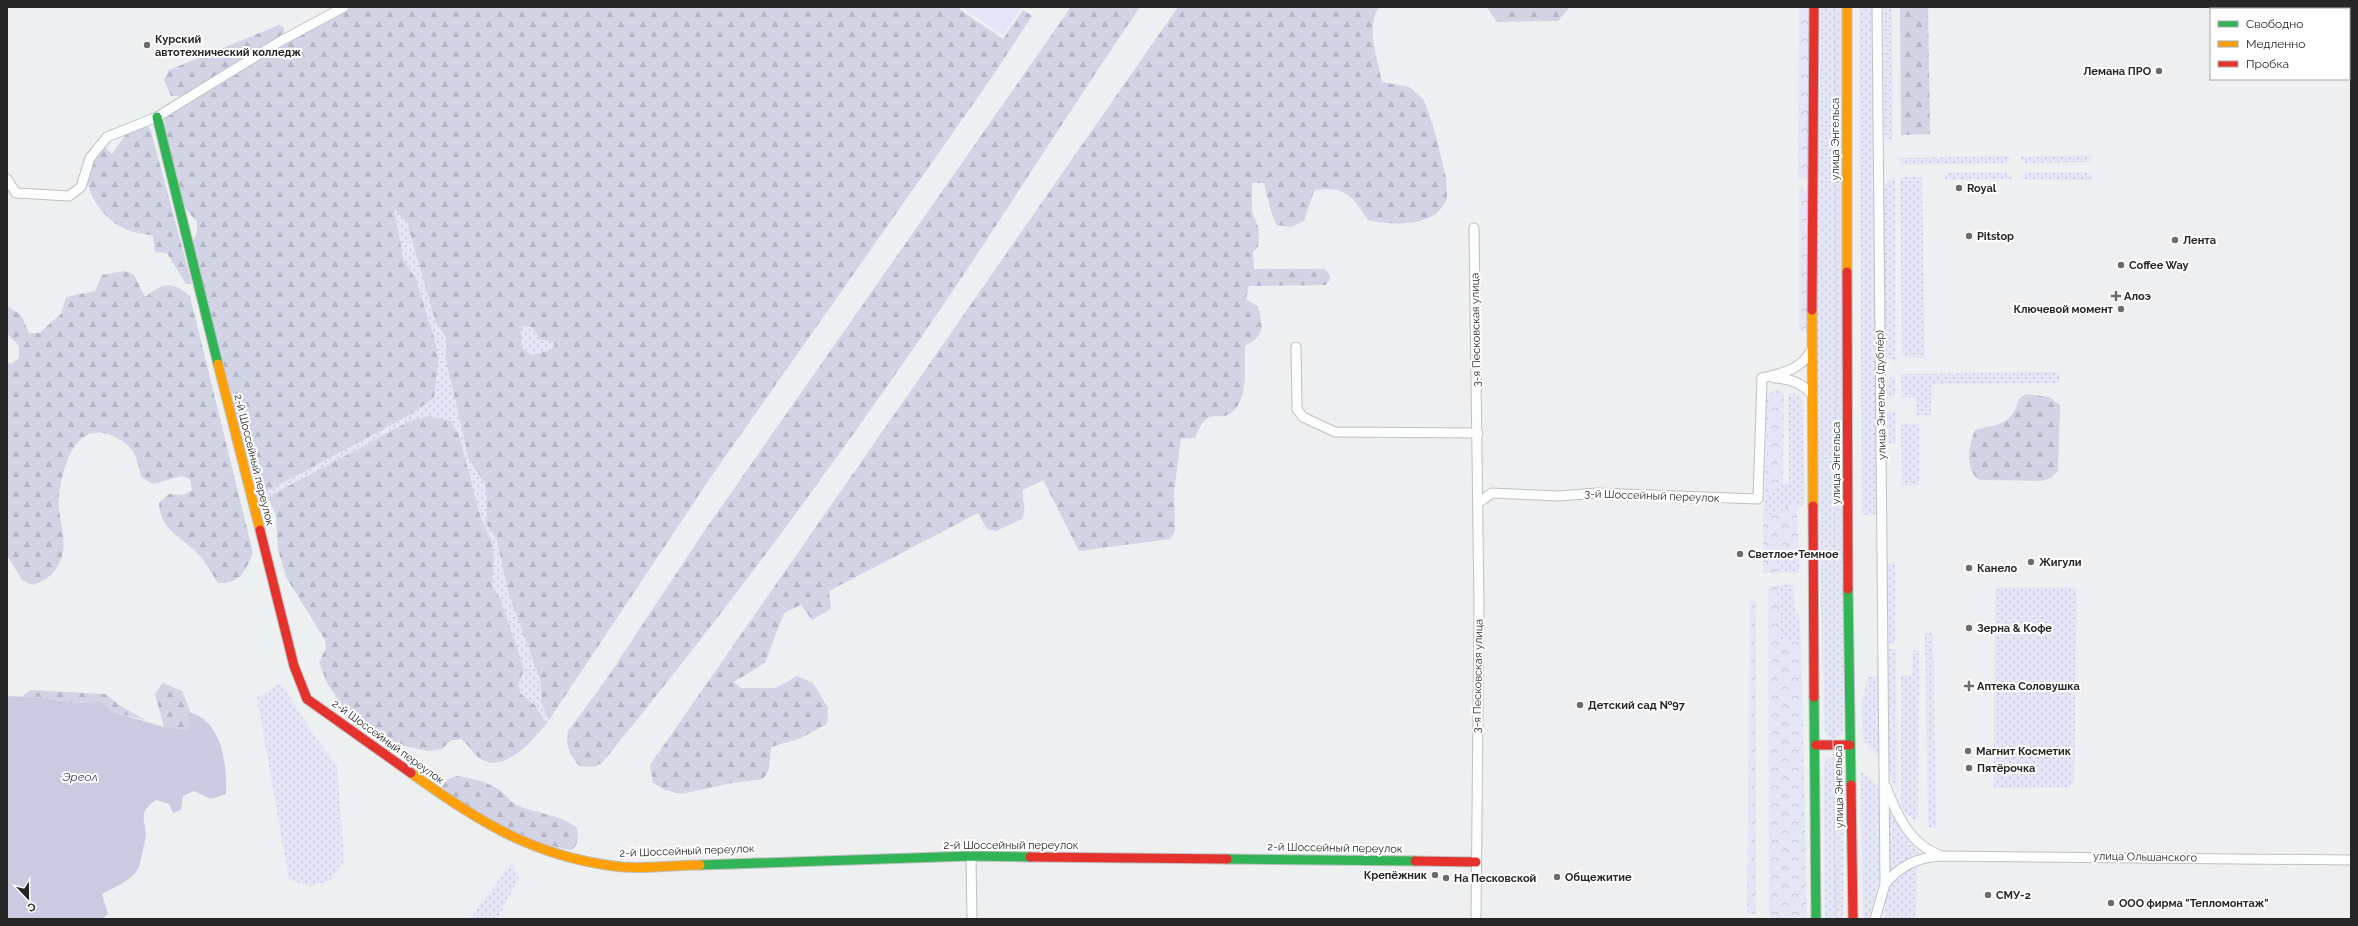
<svg xmlns="http://www.w3.org/2000/svg" width="2358" height="926" font-family="Raleway,sans-serif">
	<defs>
		<pattern id="grass-dots" width="8" height="8" patternUnits="userSpaceOnUse"><rect width="8" height="8" fill="#e4e5f7"/><path d="M2 2h.1M6 6h.1" fill="none" stroke="#c3c4d4" stroke-width="1.8" stroke-linecap="round"/></pattern>
		<pattern id="forest-firs" width="22" height="20" patternUnits="userSpaceOnUse"><rect width="22" height="20" fill="#d2d3e5"/><path d="M5 1l3.5 6h-7zM16 11l3.5 6h-7z" fill="#b4b5c4"/></pattern>
		<pattern id="park-crowns" width="20" height="18" patternUnits="userSpaceOnUse"><rect width="20" height="18" fill="#e4e5f7"/><path d="M2 6a3 3 0 1 1 6 0M12 15a3 3 0 1 1 6 0" fill="none" stroke="#c3c4d4"/></pattern>
	</defs>
	<rect width="100%" height="100%" fill="#eeeff0"/>
	<g fill="url(#grass-dots)">
		<path d="M1821,7H1842L1843,729C1842,737 1837,739 1830,738L1825,732C1816,490 1815,249 1821,7Z"/>
		<path d="M1859,7H1875L1880,514L1862,515Z"/>
		<path d="M1883,7H1892L1893,143L1886,138L1884,130Z"/>
		<path d="M2092,155L2093,158L2089,162L2025,163L2020,157Z"/>
		<path d="M2010,156L2011,160L2006,163L1900,165L1899,158Z"/>
		<path d="M1948,173H2006L2012,179H1944Z"/>
		<path d="M2025,173H2088L2091,174L2093,180L2020,179Z"/>
		<path d="M1895,176V362L1886,357L1884,352V190L1886,183Z"/>
		<path d="M1900,177H1922L1925,358L1902,357Z"/>
		<path d="M394,208L407,223L436,323C446,335 449,341 445,356L469,460L485,483L487,507L486,523L497,540L508,592L540,679L542,704L549,720L546,724L536,706L520,693L519,682L524,669L501,600L492,585L494,561L492,541L482,522L459,435L408,422L268,497L264,493L408,416L434,398L416,279L404,261Z"/>
		<path d="M523,326L533,327L540,339L553,342L555,345L550,350L532,355L523,349L520,332Z"/>
		<path d="M2060,372V383L1932,384L1931,415L1916,416V398H1902L1901,374Z"/>
		<path d="M1895,375V396L1885,397C1885,387 1885,379 1895,375Z"/>
		<path d="M1788,393L1798,394L1802,398L1805,504L1797,509L1792,503L1776,515H1763L1765,496L1784,484L1789,483Z"/>
		<path d="M1884,412H1895L1896,443H1884Z"/>
		<path d="M1901,424H1919V485L1902,486Z"/>
		<path d="M1778,559H1799V573H1777Z"/>
		<path d="M1895,561V644H1885L1884,566Z"/>
		<path d="M1793,583L1795,613L1799,615L1801,642L1780,641L1777,586Z"/>
		<path d="M2000,587H2074L2077,589L2074,781L2069,787L1994,788L1995,591Z"/>
		<path d="M1925,633H1933L1936,827H1928Z"/>
		<path d="M1885,649H1896L1897,792L1886,766Z"/>
		<path d="M1913,650H1919L1918,817L1915,820L1906,814L1901,804V675H1912Z"/>
		<path d="M1881,676V759L1863,741L1862,702L1868,677Z"/>
		<path d="M281,683L315,737L337,765L344,861L331,880L311,886L289,880L257,698Z"/>
		<path d="M1833,757L1839,758L1843,766V919H1825L1824,765L1827,759Z"/>
		<path d="M1861,771L1880,788V876L1869,919H1863Z"/>
		<path d="M1888,803L1914,848L1921,853L1909,857L1888,873Z"/>
		<path d="M1917,861L1916,919H1885C1885,885 1891,881 1917,861Z"/>
		<path d="M512,863L519,878L497,919H470Z"/>
	</g>
	<g fill="url(#forest-firs)" fill-rule="evenodd">
		<path d="M352,7H961L960,10L1003,39L1023,10L1032,16L992,77L713,474L549,720L542,704L540,679L508,592L497,540L486,523L487,507L485,483L469,460L445,356C449,341 446,335 436,323L407,223L394,209L404,261L416,279L436,345L438,362L434,398L408,416L264,493L255,485L192,243L197,233V222L185,208L173,174L164,119L280,46ZM523,326L532,327L540,339L553,342L555,345L550,350L532,355L523,349L520,332Z"/>
		<path d="M1071,7H1140C1075,102 1014,200 950,295C841,456 725,613 602,763L593,767L579,766L570,754L567,743L568,731L605,681L705,530Z"/>
		<path d="M1178,7H1379C1365,26 1378,60 1382,82L1410,87L1424,100L1436,136L1446,178L1447,199C1444,204 1440,211 1435,214C1417,227 1389,224 1368,220C1353,196 1343,184 1314,191L1304,221L1291,227L1277,225C1271,215 1267,195 1264,183H1252V212L1259,229L1258,247L1253,252L1254,269H1325L1330,275V280L1325,285L1249,286L1246,299L1258,307C1263,327 1266,335 1245,346C1244,365 1250,405 1227,415C1224,417 1218,416 1215,416C1202,417 1200,428 1195,438L1181,439L1174,491L1175,531L1170,539L1079,551L1043,480L1023,490C1022,501 1027,509 1022,519L996,531L987,529L978,513L829,591L831,609L812,620L801,605L784,613L765,663L734,682L741,688H776L797,676L813,683L828,708L827,724L801,738L771,747L769,770L763,779L732,783L681,794L665,790L653,783L650,765Z"/>
		<path d="M1487,7H1570L1558,21L1497,22Z"/>
		<path d="M1900,7H1928L1930,134L1901,135Z"/>
		<path d="M279,25L284,27V34L183,96H171L164,80L169,70Z"/>
		<path d="M145,126L150,128L192,284H186L167,253L155,252L153,236C144,233 132,233 123,228C106,220 87,197 88,177C89,165 98,155 105,147L112,154L127,133Z"/>
		<path d="M125,271L134,275L145,297C164,283 171,280 190,296L253,553C244,573 241,583 218,583C211,573 205,560 196,552C179,535 160,530 159,503L169,494L183,495L192,490L190,479L182,476L153,484L141,477C138,462 136,450 122,441C78,413 64,461 59,495C56,516 69,538 61,559C56,573 47,580 33,585L22,580L7,555V362L11,364L19,358V346L7,334V306L21,315L29,333H39L61,314L66,297L95,291L102,275Z"/>
		<path d="M2026,394L2049,397L2060,405L2058,471L2051,478L2042,481L1980,480C1964,471 1969,444 1975,430C2000,423 2011,426 2019,399Z"/>
		<path d="M429,416L451,421L459,435L482,522L492,541L494,561L492,585L501,600L524,669L519,682L520,693L536,706L546,724C532,741 504,776 478,757C472,752 468,744 461,739L450,741L442,749L428,751L395,744L346,712L327,683L319,662L326,648L325,640L286,577L278,549L276,515L268,497L408,422Z"/>
		<path d="M163,683L182,691L191,713L188,731L164,727L155,694Z"/>
		<path d="M30,690L105,694L118,704L145,720L112,712L100,702L67,703L48,698L22,697Z"/>
		<path d="M457,776C472,778 485,781 498,789C505,793 510,802 517,805C536,814 560,814 577,828C578,837 579,844 572,850C535,846 466,816 442,787L448,779Z"/>
	</g>
	<g fill="url(#park-crowns)">
		<path d="M1799,7H1810L1811,177L1798,179Z"/>
		<path d="M1799,186L1810,193V330L1799,331Z"/>
		<path d="M1778,390L1784,393L1783,484L1765,496L1767,393Z"/>
		<path d="M1793,502L1797,509L1798,547H1807L1808,559H1778L1777,573H1763V515H1776Z"/>
		<path d="M1768,586H1777L1780,641L1801,642L1807,919H1771L1769,914Z"/>
		<path d="M1750,601H1756V914H1747Z"/>
	</g>
	<path fill="#e4e5f7" d="M965,7H1022L1003,35L964,9Z"/>
	<path fill="#cacbe1" d="M7,696L48,698L67,703L101,702L112,712L164,727L188,730L191,713C223,722 227,766 226,794L211,799L194,791L183,796L181,810L173,813L169,804L156,800C139,812 144,816 146,834C146,837 140,864 139,867C132,881 115,887 102,894L108,914L102,919H7Z"/>
	<g fill="none" stroke-linecap="round" stroke-linejoin="round">
		<defs>
			<g id="street">
				<path d="M7,179L16,193L69,196L81,187L90,158L107,137L157,117L279,42L344,7"/>
				<path d="M1474,228L1479,605L1476,919"/>
				<path d="M1296,347L1297,409L1303,417L1335,432L1478,433"/>
				<path d="M1762,378C1783,373 1800,370 1811,351"/>
				<path d="M1774,378C1790,378 1802,383 1813,395"/>
				<path d="M1478,503L1492,493L1559,496L1598,493L1758,499L1762,378"/>
				<path d="M1886,787C1897,815 1909,843 1939,855"/>
				<path d="M971,856L972,919"/>
				<path d="M1885,884C1900,866 1916,858 1940,856L2351,860"/>
				<path d="M1875,919L1885,884L1877,7"/>
			</g>
			<g id="fast">
				<path d="M157,117L218,364"/>
				<path d="M1848,589L1851,785"/>
				<path d="M1814,697L1816,919"/>
				<path d="M1227,859L1415,861"/>
				<path d="M700,865L971,856L1030,857"/>
			</g>
			<g id="slow">
				<path d="M1847,7V272"/>
				<path d="M1812,310L1813,506"/>
				<path d="M218,364L260,530"/>
				<path d="M411,773C479,822 536,858 622,867C647,869 675,865 700,865"/>
			</g>
			<g id="jam">
				<path d="M1847,272L1848,589"/>
				<path d="M1812,310L1814,7"/>
				<path d="M1813,506L1814,697"/>
				<path d="M260,530L294,666L307,699L411,773"/>
				<path d="M1816,745H1850"/>
				<path d="M1851,785L1853,919"/>
				<path d="M1030,857L1227,859"/>
				<path d="M1415,861L1476,862"/>
			</g>
		</defs>
		<use href="#street" stroke="#bfc0c1" stroke-width="11"/>
		<use href="#fast" stroke="#bfc0c1" stroke-width="11"/>
		<use href="#slow" stroke="#bfc0c1" stroke-width="11"/>
		<use href="#jam" stroke="#bfc0c1" stroke-width="11"/>
		<use href="#street" stroke="#fcfdfd" stroke-width="9"/>
		<use href="#fast" stroke="#30b455" stroke-width="9"/>
		<use href="#slow" stroke="#ff9f0a" stroke-width="9"/>
		<use href="#jam" stroke="#e5322d" stroke-width="9"/>
		<path stroke="#d8d8d9" stroke-width="1" d="M1835,7L1836,376L1833,745L1836,919"/>
	</g>
	<g fill="#6c6c6d" stroke="#fff" stroke-width="1.5">
		<circle cx="147" cy="45" r="4"/>
		<circle cx="2159" cy="71" r="4"/>
		<circle cx="1959" cy="188" r="4"/>
		<circle cx="1969" cy="236" r="4"/>
		<circle cx="2175" cy="240" r="4"/>
		<circle cx="2121" cy="265" r="4"/>
		<path d="M2114 290h4v4h4v4h-4v4h-4v-4h-4v-4h4z"/>
		<circle cx="2121" cy="309" r="4"/>
		<circle cx="1740" cy="554" r="4"/>
		<circle cx="2031" cy="562" r="4"/>
		<circle cx="1969" cy="568" r="4"/>
		<circle cx="1969" cy="628" r="4"/>
		<path d="M1967 680h4v4h4v4h-4v4h-4v-4h-4v-4h4z"/>
		<circle cx="1580" cy="705" r="4"/>
		<circle cx="1968" cy="751" r="4"/>
		<circle cx="1969" cy="768" r="4"/>
		<circle cx="1435" cy="875" r="4"/>
		<circle cx="1557" cy="877" r="4"/>
		<circle cx="1446" cy="878" r="4"/>
		<circle cx="1988" cy="895" r="4"/>
		<circle cx="2111" cy="903" r="4"/>
	</g>
	<g text-anchor="middle" dominant-baseline="central" stroke-width="4" stroke-linejoin="round" paint-order="stroke">
		<g font-size="11" font-weight="bold" fill="#262627" stroke="#fff" text-anchor="start">
			<text x="155" y="39">Курский<tspan x="155" dy="13">автотехнический колледж</tspan></text>
			<text x="2151" y="71" text-anchor="end">Лемана ПРО</text>
			<text x="1967" y="188">Royal</text>
			<text x="1977" y="236">Pitstop</text>
			<text x="2183" y="240">Лента</text>
			<text x="2129" y="265">Coffee Way</text>
			<text x="2124" y="296">Алоэ</text>
			<text x="2113" y="309" text-anchor="end">Ключевой момент</text>
			<text x="1748" y="554">Светлое+Темное</text>
			<text x="2039" y="562">Жигули</text>
			<text x="1977" y="568">Канело</text>
			<text x="1977" y="628">Зерна &amp; Кофе</text>
			<text x="1977" y="686">Аптека Соловушка</text>
			<text x="1588" y="705">Детский сад №97</text>
			<text x="1976" y="751">Магнит Косметик</text>
			<text x="1977" y="768">Пятёрочка</text>
			<text x="1427" y="875" text-anchor="end">Крепёжник</text>
			<text x="1565" y="877">Общежитие</text>
			<text x="1454" y="878">На Песковской</text>
			<text x="1996" y="895">СМУ-2</text>
			<text x="2119" y="903">ООО фирма "Тепломонтаж"</text>
		</g>
		<g font-size="11" fill="#262627" stroke="#fff">
			<text transform="translate(1835 139) rotate(-90)">улица Энгельса</text>
			<text transform="translate(1476 330) rotate(-91)">3-я Песковская улица</text>
			<text transform="translate(1881 395) rotate(-91)">улица Энгельса (дублёр)</text>
			<text transform="translate(254 460) rotate(76)">2-й Шоссейный переулок</text>
			<text transform="translate(1836 463) rotate(-90)">улица Энгельса</text>
			<text transform="translate(1652 496) rotate(2)">3-й Шоссейный переулок</text>
			<text transform="translate(1478 676) rotate(-89)">3-я Песковская улица</text>
			<text transform="translate(388 742) rotate(36)">2-й Шоссейный переулок</text>
			<text transform="translate(1839 787) rotate(-91)">улица Энгельса</text>
			<text x="1011" y="845">2-й Шоссейный переулок</text>
			<text transform="translate(1335 848) rotate(1)">2-й Шоссейный переулок</text>
			<text transform="translate(687 851) rotate(-2)">2-й Шоссейный переулок</text>
			<text transform="translate(2145 857) rotate(1)">улица Ольшанского</text>
		</g>
		<g font-size="12" font-style="italic" fill="#383662" stroke="#fff">
			<text x="80" y="777">Эреол</text>
		</g>
	</g>
	<rect width="2358" height="926" fill="none" stroke="#262627" stroke-width="16"/>
	<rect x="2210" y="8" width="140" height="72" fill="#ffffff" stroke="#a8a8a9"/>
	<rect x="2218" y="21" width="20" height="6" fill="#30b455" stroke="#a8a8a9"/>
	<text x="2246" y="28" font-size="12" fill="#262627">Свободно</text>
	<rect x="2218" y="41" width="20" height="6" fill="#ff9f0a" stroke="#a8a8a9"/>
	<text x="2246" y="48" font-size="12" fill="#262627">Медленно</text>
	<rect x="2218" y="61" width="20" height="6" fill="#e5322d" stroke="#a8a8a9"/>
	<text x="2246" y="68" font-size="12" fill="#262627">Пробка</text>
	<g transform="translate(28 898) rotate(158)" stroke="#ffffff" stroke-width="3" paint-order="stroke">
	<path d="M0-3L7 15L0 10L-7 15Z" fill="#262627"/>
	<text y="-6" font-size="11" font-weight="bold" text-anchor="middle" fill="#262627">С</text>
	</g>
</svg>
